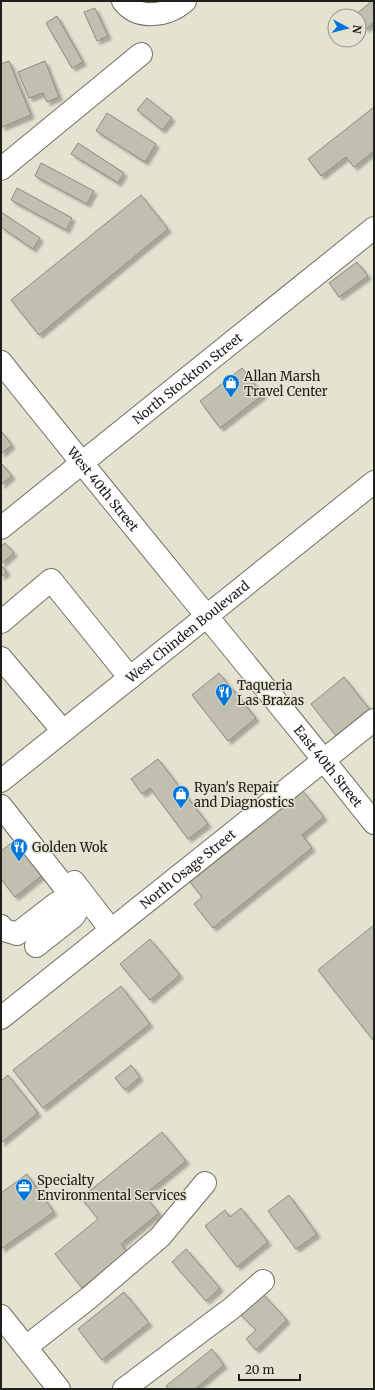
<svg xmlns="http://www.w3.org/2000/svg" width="375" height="1390" font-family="Merriweather,serif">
	<defs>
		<filter id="shadow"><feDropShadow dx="3.5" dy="3.5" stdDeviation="1" flood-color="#0004"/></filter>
	</defs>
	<rect width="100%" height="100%" fill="#e4e3d2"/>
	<g fill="#c1c0b0" stroke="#8c8b7c" filter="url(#shadow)">
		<path d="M372,1H374V22L366,29L359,20V16L355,15Z"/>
		<path d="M95,8L108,36L97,41L84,12Z"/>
		<path d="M57,16L83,62L72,68L46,23Z"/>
		<path d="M9,61L31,115L2,127L1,124V64Z"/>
		<path d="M45,61L59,97L47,102L43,93L29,98L18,72Z"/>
		<path d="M147,98L172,118L162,130L137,110Z"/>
		<path d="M374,107V151L354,167L346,157L321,176L308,159Z"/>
		<path d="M107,113L156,144L145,162L96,131Z"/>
		<path d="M78,143L124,173L118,183L71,154Z"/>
		<path d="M41,163L94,191L87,204L35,176Z"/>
		<path d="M17,188L72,218L66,230L11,200Z"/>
		<path d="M141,195L168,229L39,335L11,300Z"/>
		<path d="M1,212L40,238L33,249L1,227Z"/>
		<path d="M357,262L368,276L339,297L329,283Z"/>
		<path d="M242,368L263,395L220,428L200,401Z"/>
		<path d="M1,431L12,445L1,454Z"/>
		<path d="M1,463L12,476L1,485Z"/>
		<path d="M5,543L14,553L1,564V546Z"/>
		<path d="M1,565L7,572L1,577Z"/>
		<path d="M219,673L256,718L228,741L192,695Z"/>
		<path d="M344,677L374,715L340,741L311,704Z"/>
		<path d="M158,759L208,824L188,839L150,788L142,794L131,779Z"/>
		<path d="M302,790L324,817L302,835L312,848L213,928L194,904L202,897L189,881Z"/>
		<path d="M18,838L45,873L15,897L1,879V851Z"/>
		<path d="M374,925V1040H373L318,970Z"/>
		<path d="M150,939L180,975L150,1000L120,964Z"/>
		<path d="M121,986L150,1024L43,1108L13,1070Z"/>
		<path d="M131,1065L140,1077L125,1090L115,1078Z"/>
		<path d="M8,1075L38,1113L1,1143V1081Z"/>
		<path d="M162,1132L186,1161L144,1195L159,1213L121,1244L127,1252L82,1288L55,1254L98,1219L81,1198Z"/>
		<path d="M27,1174L54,1212L1,1249V1193Z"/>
		<path d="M289,1195L317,1234L296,1249L268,1211Z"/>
		<path d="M241,1208L268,1242L237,1267L205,1226L225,1210L230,1217Z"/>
		<path d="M186,1249L220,1288L206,1301L172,1262Z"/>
		<path d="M124,1292L149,1323L102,1360L78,1329Z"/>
		<path d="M261,1292L287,1320L256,1350L246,1339L256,1330L239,1313Z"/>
		<path d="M212,1349L224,1365L195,1389H168L166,1386Z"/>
	</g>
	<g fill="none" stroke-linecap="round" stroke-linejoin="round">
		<defs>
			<g id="minor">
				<path d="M123,1C138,21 168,16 185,1"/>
				<path d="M1,169L141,54"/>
				<path id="s1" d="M1,362C124,517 251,668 374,823"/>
				<path id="s2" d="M1,528L374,228"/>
				<path d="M1,622L51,580L130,678"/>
				<path d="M1,658L63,731"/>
				<path d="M1,806L77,903V910L74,916L36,946"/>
				<path d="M74,882L111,930"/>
				<path d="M1,926L4,930L17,934L57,903"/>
				<path id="s3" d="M1,1018L374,720"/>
				<path d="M1,1316L59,1389"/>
				<path d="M26,1347L90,1297L160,1237L205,1183"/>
				<path d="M124,1389L232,1308L263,1281"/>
			</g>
			<g id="major">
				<path id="s4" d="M1,781L374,482"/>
			</g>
		</defs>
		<use href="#minor" stroke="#717061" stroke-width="24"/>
		<use href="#major" stroke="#717061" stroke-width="24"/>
		<use href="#minor" stroke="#fff" stroke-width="22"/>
		<use href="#major" stroke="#fff" stroke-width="22"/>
	</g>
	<defs>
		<symbol id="shop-pin" viewBox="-11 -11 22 30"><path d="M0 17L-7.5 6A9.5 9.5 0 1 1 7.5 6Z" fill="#0075dc" stroke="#e4e3d2"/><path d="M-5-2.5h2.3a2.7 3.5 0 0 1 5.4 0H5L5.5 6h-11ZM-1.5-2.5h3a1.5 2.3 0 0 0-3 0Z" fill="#fff"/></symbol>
		<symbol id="restaurant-pin" viewBox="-11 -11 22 30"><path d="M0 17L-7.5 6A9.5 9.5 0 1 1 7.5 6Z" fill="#0075dc" stroke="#e4e3d2"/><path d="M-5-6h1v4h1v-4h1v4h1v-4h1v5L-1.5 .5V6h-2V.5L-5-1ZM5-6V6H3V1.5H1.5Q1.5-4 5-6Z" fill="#fff"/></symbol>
		<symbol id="office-pin" viewBox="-11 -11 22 30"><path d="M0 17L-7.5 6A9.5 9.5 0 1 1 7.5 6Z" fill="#0075dc" stroke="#e4e3d2"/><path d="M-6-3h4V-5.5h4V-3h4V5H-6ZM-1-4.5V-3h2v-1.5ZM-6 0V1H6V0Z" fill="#fff"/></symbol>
	</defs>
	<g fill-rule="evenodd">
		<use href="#shop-pin" x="221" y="373" width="20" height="27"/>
		<use href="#restaurant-pin" x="214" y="682" width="20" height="27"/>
		<use href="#shop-pin" x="171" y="784" width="20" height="27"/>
		<use href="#restaurant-pin" x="9" y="837" width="20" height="27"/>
		<use href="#office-pin" x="14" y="1177" width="20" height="27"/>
	</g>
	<g text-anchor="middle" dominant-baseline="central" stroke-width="3" stroke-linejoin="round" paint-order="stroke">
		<g font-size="13" fill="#20201a" stroke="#e4e3d2" text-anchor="start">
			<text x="244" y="376">Allan Marsh<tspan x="244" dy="15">Travel Center</tspan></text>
			<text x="237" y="685">Taqueria<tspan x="237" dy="15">Las Brazas</tspan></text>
			<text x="194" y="787">Ryan's Repair<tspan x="194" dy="15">and Diagnostics</tspan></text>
			<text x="32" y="847">Golden Wok</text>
			<text x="37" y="1180">Specialty<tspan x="37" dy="15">Environmental Services</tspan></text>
		</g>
		<g font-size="13" fill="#20201a" stroke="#e4e3d2">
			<text stroke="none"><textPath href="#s2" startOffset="239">North Stockton Street</textPath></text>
			<text stroke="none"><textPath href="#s1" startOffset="163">West 40th Street</textPath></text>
			<text stroke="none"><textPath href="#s4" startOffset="239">West Chinden Boulevard</textPath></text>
			<text stroke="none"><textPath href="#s1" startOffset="520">East 40th Street</textPath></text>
			<text stroke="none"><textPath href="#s3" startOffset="239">North Osage Street</textPath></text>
		</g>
	</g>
	<rect width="375" height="1390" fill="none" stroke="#20201a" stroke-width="4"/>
	<g transform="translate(347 28) rotate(97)"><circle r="19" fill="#e4e3d2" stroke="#969588"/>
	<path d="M0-3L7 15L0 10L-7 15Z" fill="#0075dc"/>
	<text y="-6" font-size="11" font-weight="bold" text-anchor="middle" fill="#20201a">N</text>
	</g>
	<path d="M239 1374v6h61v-6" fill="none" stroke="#20201a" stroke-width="2"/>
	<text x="245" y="1374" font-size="12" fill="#20201a" stroke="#e4e3d2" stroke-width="3" paint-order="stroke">20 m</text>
</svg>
